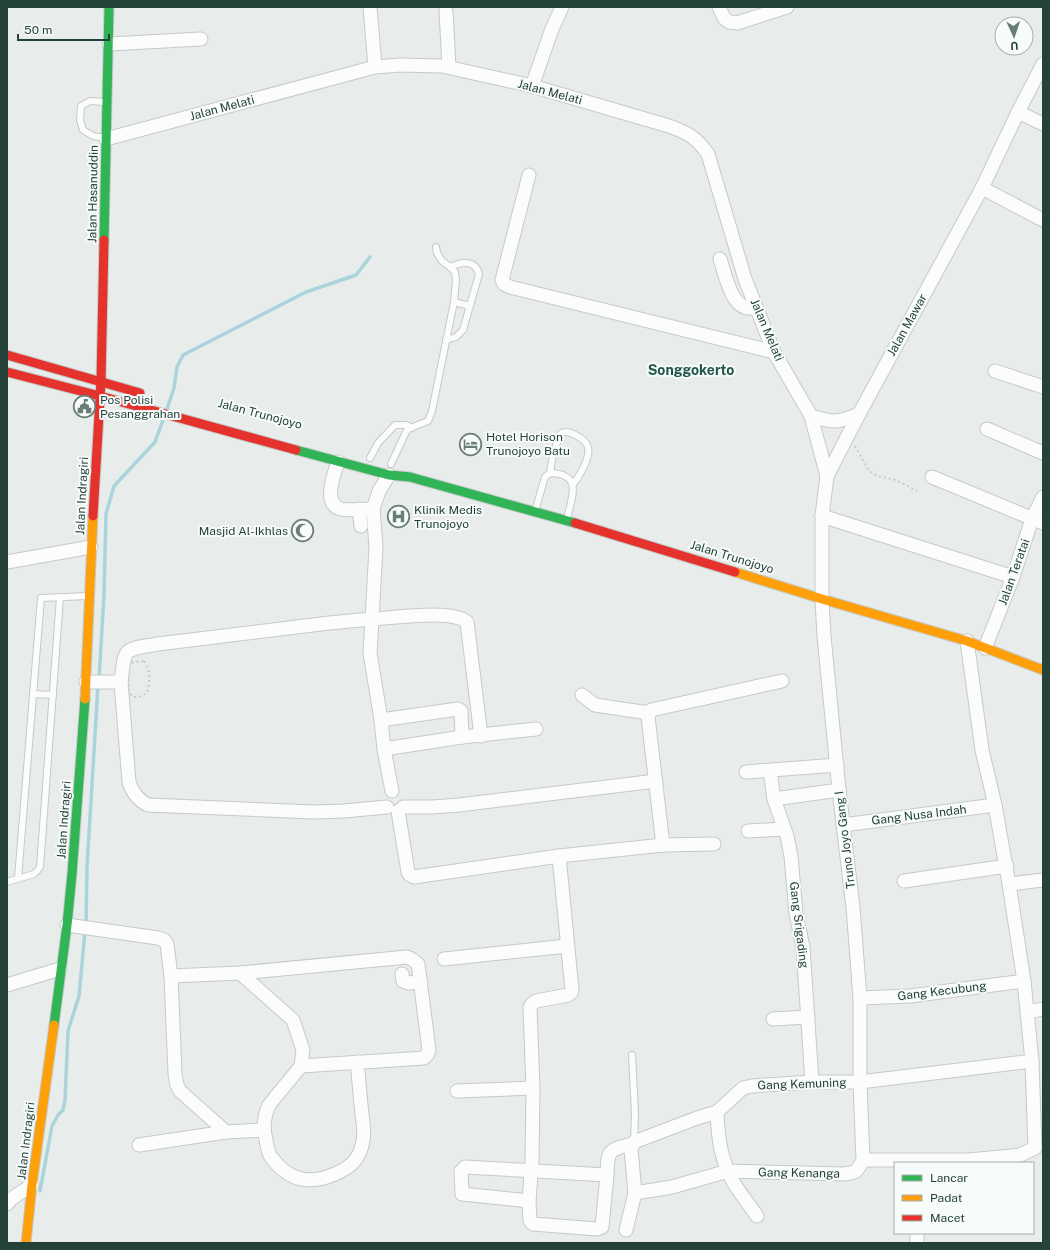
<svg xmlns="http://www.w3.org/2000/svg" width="1050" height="1250" font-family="'Public Sans',sans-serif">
	<rect width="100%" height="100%" fill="#e8edeb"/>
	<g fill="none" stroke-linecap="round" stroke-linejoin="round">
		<g stroke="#a9d4db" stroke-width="3.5">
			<path d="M167,409L174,388L177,367L183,355L306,292L356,275L370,257"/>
			<path d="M99,679L104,595L106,514L114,486L155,442L163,420"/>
			<path d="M86,925L87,867L98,685"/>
			<path d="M40,1191L52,1126L58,1115L63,1110L65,1100L68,1031L79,996L85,931"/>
		</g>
		<defs>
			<g id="lane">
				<path d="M104,138L93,136L83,130L80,120L81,106L90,101L105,102"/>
				<path d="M454,302L470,306"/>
				<path d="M446,340L456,337L463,330L479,274C475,259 461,262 450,267"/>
				<path d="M370,458L378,443L395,425H406L412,428"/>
				<path d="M391,464L406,432L408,429L428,421L432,411L454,302L456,280L455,272L450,267L442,261L437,253L436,247"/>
				<path d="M550,473L553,454L560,434C567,428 586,439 588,447C591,457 579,477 573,484"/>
				<path d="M536,508L545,477L550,473C583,474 572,496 567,519"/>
				<path d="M33,694L53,695"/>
				<path d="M18,878L41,598L88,596"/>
				<path d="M7,882L34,874L37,871L40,867L60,597"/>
				<path d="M632,1055L635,1113L634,1142"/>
			</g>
			<g id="street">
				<path d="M370,7L375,67"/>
				<path d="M719,7L724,18L729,22L737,23L787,7"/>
				<path d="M446,11L449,67"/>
				<path d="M109,44L201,39"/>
				<path d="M532,86L552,29L562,7"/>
				<path d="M1018,112L1043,124"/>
				<path d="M106,139L375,67L400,65L442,66L532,86L669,126C688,133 696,137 708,154L745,279L774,352L811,416L827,476"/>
				<path d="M529,175L502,280L504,284L510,287L774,352"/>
				<path d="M982,188L1043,220"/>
				<path d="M720,259C726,276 732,315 756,307"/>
				<path d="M995,371L1043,387"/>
				<path d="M811,416C834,423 837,423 859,414"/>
				<path d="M987,429L1043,453"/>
				<path d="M338,462C334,474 322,504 341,509C351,511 363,509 373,509"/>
				<path d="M389,475L379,491L373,509L376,547L372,619C394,618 451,609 467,622L481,736"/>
				<path d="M932,477L1043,523"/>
				<path d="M359,509L361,526"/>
				<path d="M822,516L1013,577"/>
				<path d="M7,562L91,547"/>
				<path d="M967,641L982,750L995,805L1009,884L1024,981L1032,1061"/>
				<path d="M985,648L1013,577L1032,519L1043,497"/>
				<path d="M86,682H121L129,782C132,792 138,800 148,805L313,812L344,811L387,807"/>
				<path d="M121,682C125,646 123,650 158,644L329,623L372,619L370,653L381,720L384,749L392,791"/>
				<path d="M582,695L595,705L649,713"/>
				<path d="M381,720L458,709L461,711L462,737"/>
				<path d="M384,749L462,737L536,729"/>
				<path d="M770,771L774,799L787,836L791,856L796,914L803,947L812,1082"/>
				<path d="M746,772L837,765"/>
				<path d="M774,799L839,790"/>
				<path d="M403,807H432L459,805L656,781"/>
				<path d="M398,811L408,872L410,875L414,877L559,856L572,990L571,993L568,995L536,1001L532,1004L530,1007L533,1088L532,1161L529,1201"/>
				<path d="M843,825L995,805"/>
				<path d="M748,831L784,829"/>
				<path d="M663,845L714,844"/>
				<path d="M559,856L663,845L648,717L651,710L782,681"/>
				<path d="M904,881L1007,866"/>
				<path d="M1009,884L1043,880"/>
				<path d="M67,925L158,938L164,940L167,944L171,976L175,1074L177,1085L180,1091L226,1132L263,1130"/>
				<path d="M444,959L567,946"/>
				<path d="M240,973L293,1020L303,1050L301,1066L269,1105C264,1116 263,1129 266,1140C267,1145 268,1153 271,1157C289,1181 309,1185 335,1174C351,1167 360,1159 363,1141C365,1133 363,1123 362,1114C360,1097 359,1080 357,1062"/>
				<path d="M402,974L403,981L408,983L421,982"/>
				<path d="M171,976L240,973L407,957L413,960L418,964L429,1050L427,1055L424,1058L301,1066"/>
				<path d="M7,985L60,969"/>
				<path d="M860,998L910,996L1024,981"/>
				<path d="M1027,1012L1043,1009"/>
				<path d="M773,1019L808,1017"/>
				<path d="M457,1091L533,1088"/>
				<path d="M717,1112C718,1139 721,1164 737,1188C743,1197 750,1206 757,1216"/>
				<path d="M139,1145L226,1132"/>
				<path d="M465,1167L607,1175L602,1227L597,1229L533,1224L530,1221L529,1201L462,1194L461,1171Z"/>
				<path d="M607,1175C608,1151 607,1150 632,1144"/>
				<path d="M635,1193L672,1187L728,1171L843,1174C856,1173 857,1172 863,1160"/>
				<path d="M7,1204L11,1199L32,1185"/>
				<path d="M626,1230L635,1193L631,1149L634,1142L697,1118L717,1112L743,1088L752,1086L812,1082H860L1032,1061L1035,1148L1020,1155L969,1160H863L860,1082V998L853,907L839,790L824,636L822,599V516L827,476L859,414L982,188L1018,112L1043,64"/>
				<path d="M917,1233V1243"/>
			</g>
			<g id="fast">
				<path d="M104,240L109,7"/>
				<path d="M296,450L389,475L410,477L575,523"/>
				<path d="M54,1025L67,925L72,874L85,699"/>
			</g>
			<g id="slow">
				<path d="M735,572L822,599L967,641L1043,670"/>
				<path d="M85,699L93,516"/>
				<path d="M26,1243L32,1185L54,1025"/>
			</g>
			<g id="jam">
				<path d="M7,355L140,393"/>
				<path d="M7,372L100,396L296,450"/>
				<path d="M93,516L101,381L104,240"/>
				<path d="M575,523L735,572"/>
			</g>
		</defs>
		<use href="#lane" stroke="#c5cac8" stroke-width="8"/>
		<use href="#street" stroke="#c5cac8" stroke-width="15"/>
		<use href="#fast" stroke="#c3cbc8" stroke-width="11"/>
		<use href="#slow" stroke="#c3cbc8" stroke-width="11"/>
		<use href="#jam" stroke="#c3cbc8" stroke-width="11"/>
		<g stroke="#c3ccca" stroke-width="2" stroke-dasharray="2 3" stroke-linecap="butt">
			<path d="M855,446L869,471L877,476L896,480L917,491"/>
			<path d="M144,661C151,672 150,681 147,693L139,697H134L129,693L128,667L133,662Z"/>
		</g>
		<use href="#lane" stroke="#fcfcfc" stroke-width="6"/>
		<use href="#street" stroke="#fcfcfc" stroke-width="13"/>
		<use href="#fast" stroke="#30b455" stroke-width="9"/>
		<use href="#slow" stroke="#ff9f0a" stroke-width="9"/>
		<use href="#jam" stroke="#e5322d" stroke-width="9"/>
	</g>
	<defs>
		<symbol id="civic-ring" viewBox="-11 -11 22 22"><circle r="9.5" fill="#f7fbf9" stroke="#697e78" stroke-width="1.5"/><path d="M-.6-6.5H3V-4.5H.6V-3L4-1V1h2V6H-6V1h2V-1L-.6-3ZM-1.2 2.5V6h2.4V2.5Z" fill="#697e78"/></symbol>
		<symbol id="hotel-ring" viewBox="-11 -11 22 22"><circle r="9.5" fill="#f7fbf9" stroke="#697e78" stroke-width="1.5"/><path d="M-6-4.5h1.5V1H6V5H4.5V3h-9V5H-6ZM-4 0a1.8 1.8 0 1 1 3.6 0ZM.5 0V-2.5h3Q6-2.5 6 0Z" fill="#697e78"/></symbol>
		<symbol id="hospital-ring" viewBox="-11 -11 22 22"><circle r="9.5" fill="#f7fbf9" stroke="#697e78" stroke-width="1.5"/><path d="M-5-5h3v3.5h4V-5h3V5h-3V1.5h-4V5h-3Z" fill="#697e78"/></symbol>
		<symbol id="mosque-ring" viewBox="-11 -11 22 22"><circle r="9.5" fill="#f7fbf9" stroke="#697e78" stroke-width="1.5"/><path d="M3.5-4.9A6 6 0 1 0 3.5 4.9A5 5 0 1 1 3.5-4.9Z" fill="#697e78"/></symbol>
	</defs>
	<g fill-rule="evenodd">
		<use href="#civic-ring" x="72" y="394" width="25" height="25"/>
		<use href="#hotel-ring" x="458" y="432" width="25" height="25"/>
		<use href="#hospital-ring" x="386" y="504" width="25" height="25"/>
		<use href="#mosque-ring" x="290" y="518" width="25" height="25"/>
	</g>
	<g text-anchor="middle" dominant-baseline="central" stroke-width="4" stroke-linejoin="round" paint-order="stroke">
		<g font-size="12" fill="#24423a" stroke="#f7fbf9">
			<text transform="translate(550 92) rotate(15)">Jalan Melati</text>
			<text transform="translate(222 108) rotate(-15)">Jalan Melati</text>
			<text transform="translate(93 194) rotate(-89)">Jalan Hasanuddin</text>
			<text transform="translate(907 325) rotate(-61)">Jalan Mawar</text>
			<text transform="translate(767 330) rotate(67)">Jalan Melati</text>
			<text transform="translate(260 414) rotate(15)">Jalan Trunojoyo</text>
			<text transform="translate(82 496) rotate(-87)">Jalan Indragiri</text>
			<text transform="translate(732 557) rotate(17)">Jalan Trunojoyo</text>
			<text transform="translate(1014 572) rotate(-70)">Jalan Teratai</text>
			<text transform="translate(919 815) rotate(-7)">Gang Nusa Indah</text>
			<text transform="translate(64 820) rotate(-86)">Jalan Indragiri</text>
			<text transform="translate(845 840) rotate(-97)">Truno Joyo Gang I</text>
			<text transform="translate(799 925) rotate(83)">Gang Srigading</text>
			<text transform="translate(942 991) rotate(-7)">Gang Kecubung</text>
			<text transform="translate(802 1084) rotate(-2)">Gang Kemuning</text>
			<text transform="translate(26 1141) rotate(-83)">Jalan Indragiri</text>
			<text transform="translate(799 1173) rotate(1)">Gang Kenanga</text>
		</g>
		<g font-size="12" fill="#24423a" stroke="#f7fbf9" text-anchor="start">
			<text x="100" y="400">Pos Polisi<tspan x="100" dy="14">Pesanggrahan</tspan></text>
			<text x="486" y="437">Hotel Horison<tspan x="486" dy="14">Trunojoyo Batu</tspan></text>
			<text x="414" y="510">Klinik Medis<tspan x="414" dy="14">Trunojoyo</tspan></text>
			<text x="288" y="531" text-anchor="end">Masjid Al-Ikhlas</text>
		</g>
		<g font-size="14" font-weight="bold" fill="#1f5548" stroke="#f7fbf9">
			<text x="691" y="370">Songgokerto</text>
		</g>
	</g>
	<rect width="1050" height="1250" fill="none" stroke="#24423a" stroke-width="16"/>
	<rect x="894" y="1162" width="140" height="72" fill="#f7fbf9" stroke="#a3b1ad"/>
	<rect x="902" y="1175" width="20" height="6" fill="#30b455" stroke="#a3b1ad"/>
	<text x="930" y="1182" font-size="12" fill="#24423a">Lancar</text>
	<rect x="902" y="1195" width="20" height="6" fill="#ff9f0a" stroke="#a3b1ad"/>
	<text x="930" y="1202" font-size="12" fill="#24423a">Padat</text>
	<rect x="902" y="1215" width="20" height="6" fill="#e5322d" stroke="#a3b1ad"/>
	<text x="930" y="1222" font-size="12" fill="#24423a">Macet</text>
	<g transform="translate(1014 36) rotate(177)"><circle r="19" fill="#f7fbf9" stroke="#a3b1ad"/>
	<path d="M0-3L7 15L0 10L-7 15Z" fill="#697e78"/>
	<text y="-6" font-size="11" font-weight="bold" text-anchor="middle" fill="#24423a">U</text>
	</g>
	<path d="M18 34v6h91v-6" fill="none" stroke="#24423a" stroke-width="2"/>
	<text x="24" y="34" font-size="12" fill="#24423a" stroke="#f7fbf9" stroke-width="3" paint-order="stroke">50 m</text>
</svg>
